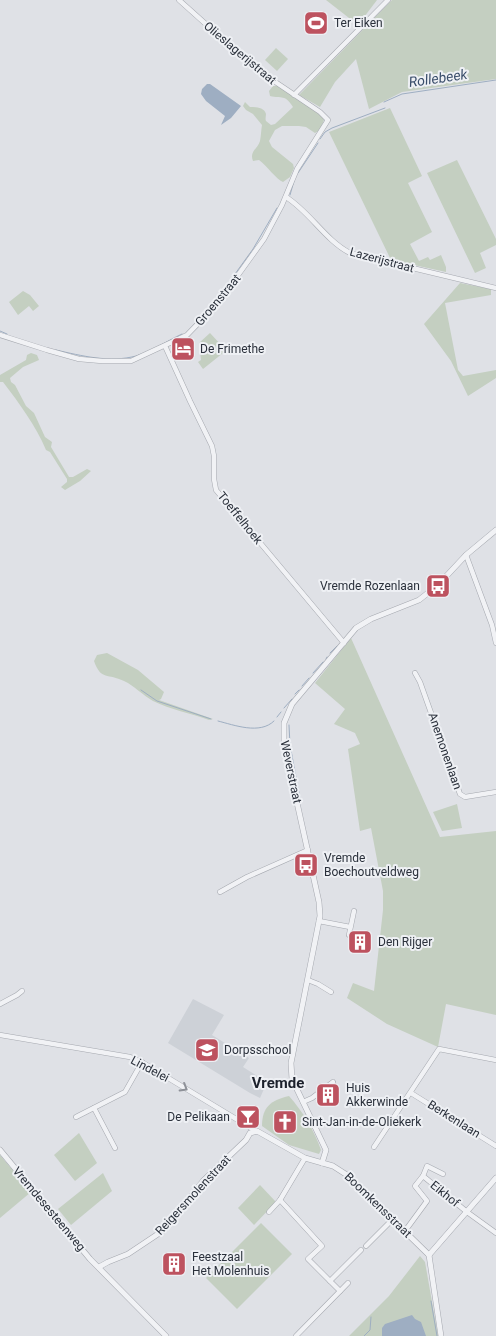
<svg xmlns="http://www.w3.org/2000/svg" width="496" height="1336" font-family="Roboto,sans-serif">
	<rect width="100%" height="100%" fill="#dfe1e6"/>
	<path fill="#cdd1d7" d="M193,999L224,1015L212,1035L249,1058L243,1067L267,1082L260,1098L250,1093L168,1043Z"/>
	<g fill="#c4cfc1">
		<path d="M326,0H377L358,25Z"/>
		<path d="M392,0H496V79L402,92L369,109L356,59L335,82L320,107L299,95Z"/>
		<path d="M276,48L288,59L277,71L265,60Z"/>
		<path d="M273,86H278L321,115L324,120L320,130L315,133L306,127L299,126H282L275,130L269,141L272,147L293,164L294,168L290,177L283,182C276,179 267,166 259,160L253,161C249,151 258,149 260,141C261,136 261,131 262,125L253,114L246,110L243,106L245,102L250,107C255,107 264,107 266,114C266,116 265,119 266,121L271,125L275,124L293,107C285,94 282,99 270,96L269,91Z"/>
		<path d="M390,108L422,176L408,183L432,232L410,244L419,261L428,257L430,260L441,255L446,267V272L391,260L329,132Z"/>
		<path d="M457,160L496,239V245L480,253L486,268L475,273L427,173Z"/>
		<path d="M460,283L491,289V295L445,303L458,370L463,376L496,370V378L468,396L451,361L424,324Z"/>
		<path d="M23,291L30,295L39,306L33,311L29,306L18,315L9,302Z"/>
		<path d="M210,333L222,346L224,345L228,349L203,369L198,362L201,360L199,343Z"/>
		<path d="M31,353L37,355L39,360L23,367L10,378L11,382L15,385L26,406L34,413L45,437L52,442L51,447L69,477H73L87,469L91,471L80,481L65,490L61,487L67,482V479L50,452L46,450C36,426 19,403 3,382H0V375L26,360L27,355Z"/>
		<path d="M351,638L440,837L496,831V1015L446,1004L438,1047L387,1024L347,998L353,983L374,991L383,910V891L371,828L360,831L348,749L360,744L355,733L334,724L345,709L315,683Z"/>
		<path d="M107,653L138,670L164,692L161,699L159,700L213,719L209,720C190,713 171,710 153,701C142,695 135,686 124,681C108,673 101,681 94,661L97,655Z"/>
		<path d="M457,804L462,828L442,831L433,812Z"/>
		<path d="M289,1096C303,1112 314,1130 321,1150L319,1154L289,1145L262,1126C262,1107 271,1100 289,1096Z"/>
		<path d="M79,1133L97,1163L75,1181L54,1155Z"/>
		<path d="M0,1155L31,1192L0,1218Z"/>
		<path d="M103,1173L112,1191L71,1225L58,1209Z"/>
		<path d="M260,1185L276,1202L254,1225L238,1208Z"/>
		<path d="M261,1223L292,1254L237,1309L206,1278Z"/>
		<path d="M420,1256L425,1262L438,1336H349L389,1296Z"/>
	</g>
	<g fill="#9eaec2">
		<path d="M210,84L241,106L231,118L221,125L225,116L206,101L201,94L202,89L207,84Z"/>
		<path d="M412,1315L415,1319L421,1322L426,1336H382V1328L385,1324Z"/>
	</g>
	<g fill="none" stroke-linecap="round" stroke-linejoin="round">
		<g stroke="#9eaec2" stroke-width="1">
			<path d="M384,102L402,94L496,80"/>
			<path d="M320,139L325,132L332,128L385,108"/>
			<path d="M298,173L318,143"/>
			<path d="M290,195L294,181"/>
			<path d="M217,299L253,249L277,208"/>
			<path d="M0,331L7,334"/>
			<path d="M56,350C82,356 110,363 136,356C152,351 167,341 182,334"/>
			<path d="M330,653L337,646"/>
			<path d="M326,659L327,657"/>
			<path d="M313,673L323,662"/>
			<path d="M302,686L309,678"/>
			<path d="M141,690L157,701L211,719"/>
			<path d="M295,694L299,690"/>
			<path d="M284,708L292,699"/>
			<path d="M277,717L281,712"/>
			<path d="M218,721C234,725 260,735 274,721"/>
			<path d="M289,725L290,745L300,798"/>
			<path d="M431,1301L437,1336"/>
			<path d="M364,1336L370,1330L371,1317"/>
		</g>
		<defs>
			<g id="minor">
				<path d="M294,95L388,0"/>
				<path d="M286,197C310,212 325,240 350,253L496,288"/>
				<path d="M0,335L47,350L79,359L102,361H131L187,335L218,303L264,239L282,205L297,169L328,120L320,112L256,69L179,0"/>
				<path d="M165,346L190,401L212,446L214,456V479L216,490L344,643"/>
				<path d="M466,555L492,625L496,643"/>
				<path d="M415,673L420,682L460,794L465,797L496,792"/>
				<path d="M220,892L247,877L308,850"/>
				<path d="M319,921L350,927"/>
				<path d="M349,935L354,911"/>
				<path d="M308,980L318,984L331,992"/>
				<path d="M0,1004L17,995L22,991"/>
				<path d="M0,1035L130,1057L145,1064L256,1131"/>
				<path d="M411,1093L496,1146"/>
				<path d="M303,1102L312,1098L333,1082"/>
				<path d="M94,1108L115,1148"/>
				<path d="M76,1117L125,1092L142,1062"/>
				<path d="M374,1147L439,1049L496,1060"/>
				<path d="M443,1174L427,1166L423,1176L467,1212L496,1233"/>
				<path d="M280,1200L322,1246L308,1259L330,1281"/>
				<path d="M269,1212L280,1200L305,1158"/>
				<path d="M405,1231L427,1201L415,1186L423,1176"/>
				<path d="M366,1246L393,1219"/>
				<path d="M340,1291L330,1281L361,1250"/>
				<path d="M296,1336L348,1283"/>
			</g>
			<g id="tertiary">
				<path d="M0,1150L90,1259L166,1336"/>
				<path d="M322,1163L326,1150L292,1079L291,1063L320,916L319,902L284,744V723L292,704L356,628L371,619L419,600L438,585L466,555L496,530"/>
				<path d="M429,1255L496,1178"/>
				<path d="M429,1255L441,1336"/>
				<path d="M99,1267L108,1262L128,1254L164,1230L203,1181L246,1140L250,1133L257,1131L305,1158L333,1166L347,1175L429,1255"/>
			</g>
		</defs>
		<use href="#minor" stroke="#a5a8af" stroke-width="5.5"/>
		<use href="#tertiary" stroke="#a5a8af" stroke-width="6"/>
		<use href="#minor" stroke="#f1f2f5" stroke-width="4.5"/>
		<use href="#tertiary" stroke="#f1f2f5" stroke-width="5"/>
	</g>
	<defs><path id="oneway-chevron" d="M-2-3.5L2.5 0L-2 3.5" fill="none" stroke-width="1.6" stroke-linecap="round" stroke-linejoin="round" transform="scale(1.25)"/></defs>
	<use stroke="#8e9198" href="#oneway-chevron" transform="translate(184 1088) rotate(31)"/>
	<defs>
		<symbol id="stadium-square" viewBox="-11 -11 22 22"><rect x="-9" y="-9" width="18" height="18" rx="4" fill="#bd525f" stroke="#eef0f4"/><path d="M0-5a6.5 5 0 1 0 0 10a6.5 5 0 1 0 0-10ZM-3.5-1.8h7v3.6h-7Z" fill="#fff"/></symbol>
		<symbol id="hotel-square" viewBox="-11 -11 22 22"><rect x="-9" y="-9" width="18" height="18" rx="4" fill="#bd525f" stroke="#eef0f4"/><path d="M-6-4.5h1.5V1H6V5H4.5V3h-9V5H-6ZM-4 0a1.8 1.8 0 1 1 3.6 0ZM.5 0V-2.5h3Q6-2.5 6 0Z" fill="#fff"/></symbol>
		<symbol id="bus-square" viewBox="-11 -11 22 22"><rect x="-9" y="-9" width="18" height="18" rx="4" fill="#bd525f" stroke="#eef0f4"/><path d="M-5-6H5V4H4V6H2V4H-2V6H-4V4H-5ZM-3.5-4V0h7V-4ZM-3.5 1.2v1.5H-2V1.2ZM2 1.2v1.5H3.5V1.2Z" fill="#fff"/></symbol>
		<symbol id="building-square" viewBox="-11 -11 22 22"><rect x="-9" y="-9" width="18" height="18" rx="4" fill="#bd525f" stroke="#eef0f4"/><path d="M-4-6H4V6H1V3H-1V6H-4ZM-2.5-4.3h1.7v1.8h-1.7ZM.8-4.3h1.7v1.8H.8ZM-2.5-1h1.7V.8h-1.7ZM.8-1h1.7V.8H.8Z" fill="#fff"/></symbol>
		<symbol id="school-square" viewBox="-11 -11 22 22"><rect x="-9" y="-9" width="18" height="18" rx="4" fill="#bd525f" stroke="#eef0f4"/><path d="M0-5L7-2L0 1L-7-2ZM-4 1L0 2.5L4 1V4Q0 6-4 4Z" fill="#fff"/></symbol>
		<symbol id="bar-square" viewBox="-11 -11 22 22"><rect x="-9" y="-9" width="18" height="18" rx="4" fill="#bd525f" stroke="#eef0f4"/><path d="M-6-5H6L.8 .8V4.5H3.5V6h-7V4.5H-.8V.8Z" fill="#fff"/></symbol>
		<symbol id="church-square" viewBox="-11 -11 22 22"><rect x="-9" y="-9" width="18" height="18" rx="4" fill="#bd525f" stroke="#eef0f4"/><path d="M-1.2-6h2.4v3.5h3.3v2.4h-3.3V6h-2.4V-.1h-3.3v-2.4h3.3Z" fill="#fff"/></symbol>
	</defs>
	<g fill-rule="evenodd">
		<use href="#stadium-square" x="302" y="9" width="28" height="28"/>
		<use href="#hotel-square" x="169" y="335" width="28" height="28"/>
		<use href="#bus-square" x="424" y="572" width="28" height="28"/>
		<use href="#bus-square" x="292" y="851" width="28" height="28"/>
		<use href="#building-square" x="346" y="928" width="28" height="28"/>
		<use href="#school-square" x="193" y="1036" width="28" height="28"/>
		<use href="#building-square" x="314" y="1081" width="28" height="28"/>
		<use href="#bar-square" x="234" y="1103" width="28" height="28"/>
		<use href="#church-square" x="271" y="1108" width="28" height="28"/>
		<use href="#building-square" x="160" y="1250" width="28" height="28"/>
	</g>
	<g text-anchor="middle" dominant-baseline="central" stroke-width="4" stroke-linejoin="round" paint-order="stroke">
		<g font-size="12" fill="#2a303b" stroke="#eef0f4" text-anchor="start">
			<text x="334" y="23">Ter Eiken</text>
			<text x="200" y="349">De Frimethe</text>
			<text x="420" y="586" text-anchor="end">Vremde Rozenlaan</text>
			<text x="324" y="858">Vremde<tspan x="324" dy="14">Boechoutveldweg</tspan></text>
			<text x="378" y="942">Den Rijger</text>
			<text x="224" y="1050">Dorpsschool</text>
			<text x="346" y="1088">Huis<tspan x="346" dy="14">Akkerwinde</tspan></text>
			<text x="230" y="1117" text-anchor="end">De Pelikaan</text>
			<text x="302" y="1122">Sint-Jan-in-de-Oliekerk</text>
			<text x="192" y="1257">Feestzaal<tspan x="192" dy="14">Het Molenhuis</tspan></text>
		</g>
		<g font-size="12" fill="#2a303b" stroke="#eef0f4">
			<text transform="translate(240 53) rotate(40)">Olieslagerijstraat</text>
			<text transform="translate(382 260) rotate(15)">Lazerijstraat</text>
			<text transform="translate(218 300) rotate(-50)">Groenstraat</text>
			<text transform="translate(240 518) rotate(51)">Toeffelhoek</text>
			<text transform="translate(445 751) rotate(71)">Anemonenlaan</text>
			<text transform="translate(291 772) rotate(78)">Weverstraat</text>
			<text transform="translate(150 1069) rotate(28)">Lindelei</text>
			<text transform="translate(454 1119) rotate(32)">Berkenlaan</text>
			<text transform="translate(445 1194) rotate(39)">Eikhof</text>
			<text transform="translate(193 1195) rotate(-47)">Reigersmolenstraat</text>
			<text transform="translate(378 1205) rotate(44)">Boomkensstraat</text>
			<text transform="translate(49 1209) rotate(50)">Vremdesesteenweg</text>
		</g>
		<g font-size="14" font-style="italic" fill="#394d6a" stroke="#eef0f4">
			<text transform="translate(438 78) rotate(-8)">Rollebeek</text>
		</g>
		<g font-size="15" font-weight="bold" fill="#1c212c" stroke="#eef0f4">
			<text x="278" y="1083">Vremde</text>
		</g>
	</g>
</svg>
